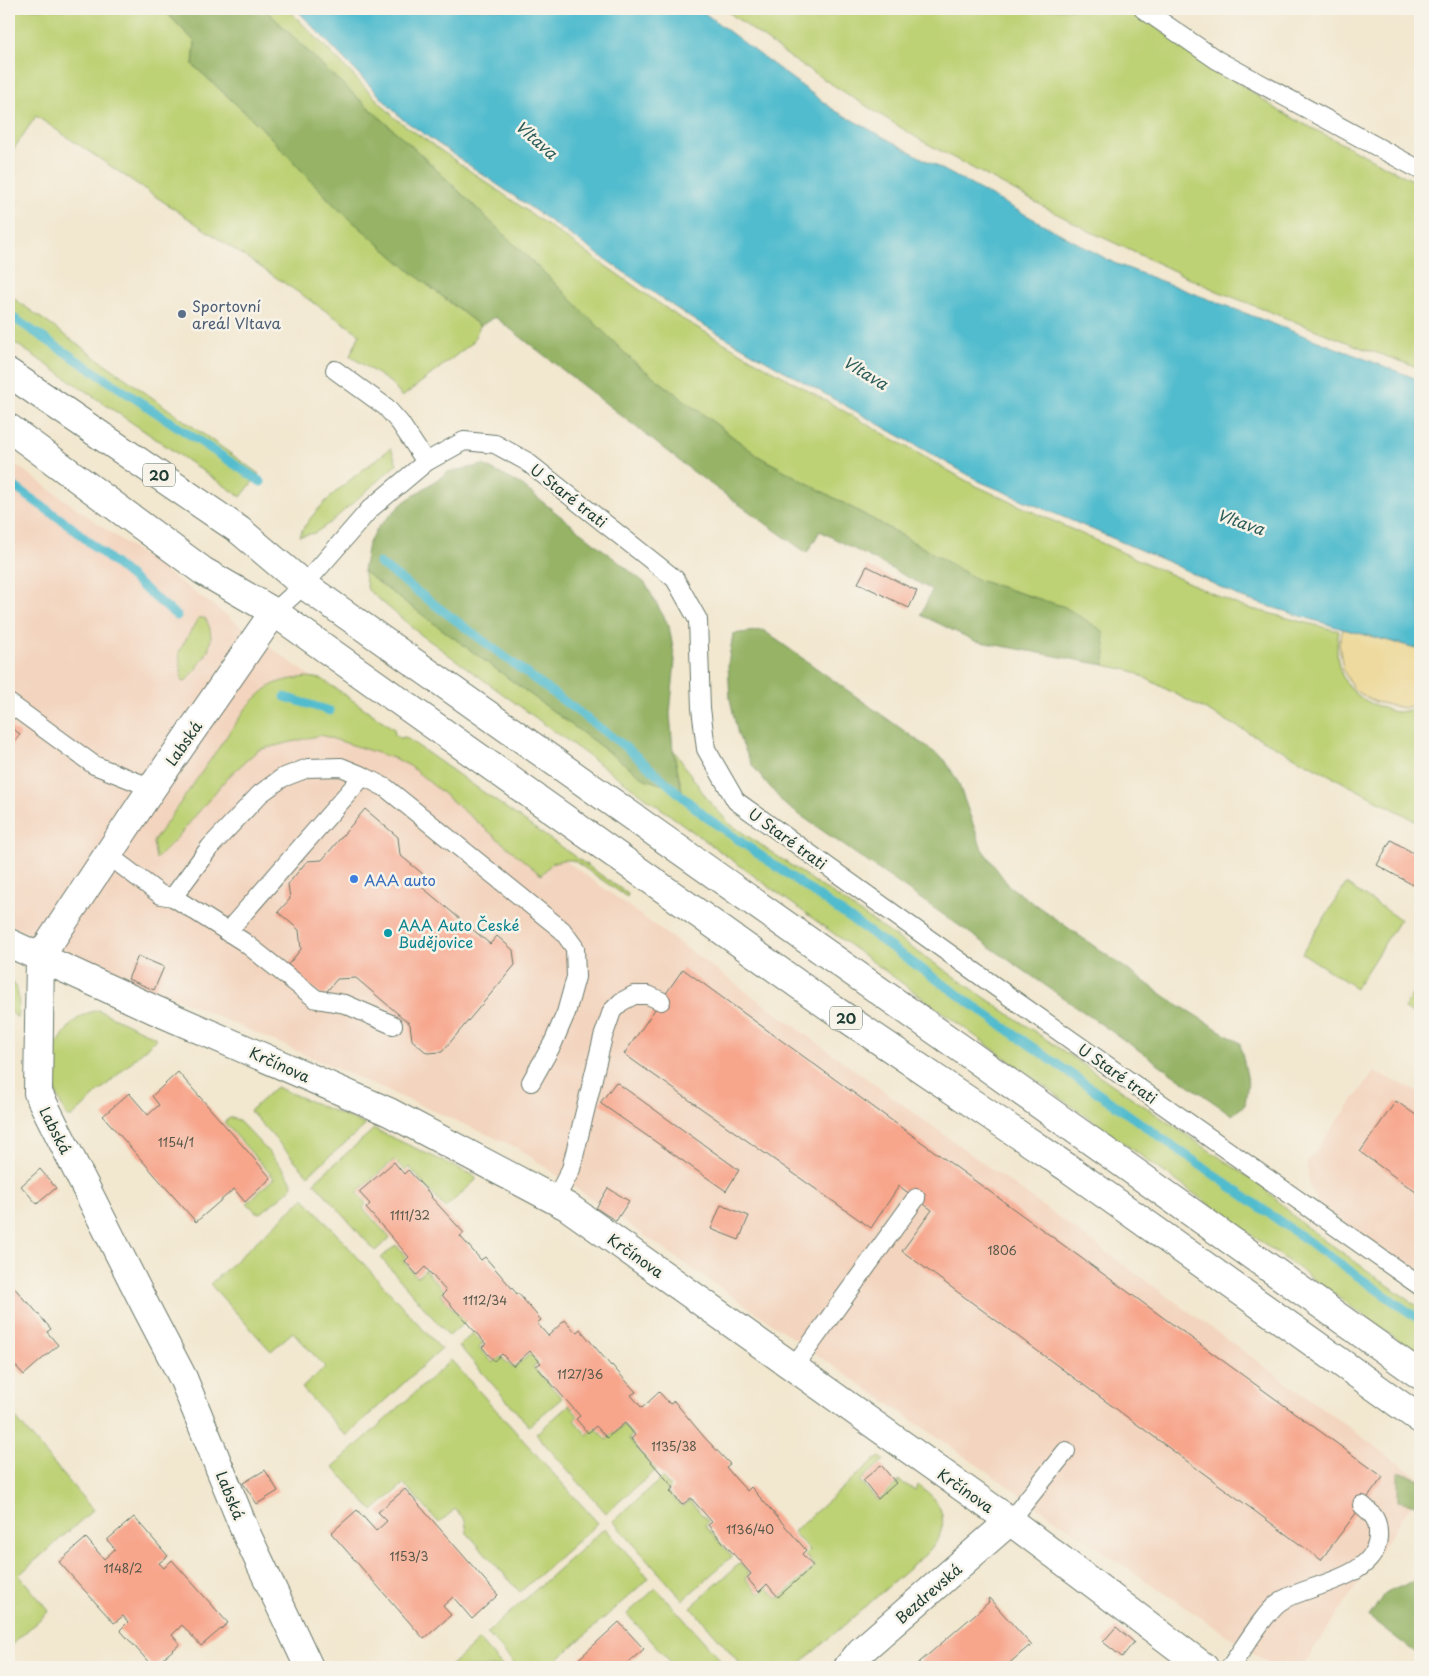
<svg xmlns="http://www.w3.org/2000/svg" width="1429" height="1676" font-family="'Playpen Sans',sans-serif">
	<rect width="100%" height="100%" fill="#f7f3e8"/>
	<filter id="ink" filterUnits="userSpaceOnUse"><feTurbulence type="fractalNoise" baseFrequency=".02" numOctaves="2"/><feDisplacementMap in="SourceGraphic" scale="10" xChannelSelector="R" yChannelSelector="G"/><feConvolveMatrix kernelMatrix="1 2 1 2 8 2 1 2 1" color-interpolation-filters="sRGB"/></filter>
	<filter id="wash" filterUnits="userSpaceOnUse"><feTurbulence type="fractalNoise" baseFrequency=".0096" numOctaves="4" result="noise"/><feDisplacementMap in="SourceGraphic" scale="20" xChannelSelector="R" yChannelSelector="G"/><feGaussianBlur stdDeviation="1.12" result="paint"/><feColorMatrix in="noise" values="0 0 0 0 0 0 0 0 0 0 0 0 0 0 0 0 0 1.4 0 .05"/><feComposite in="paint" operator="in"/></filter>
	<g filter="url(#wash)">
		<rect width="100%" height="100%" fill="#f2e7cf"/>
		<g fill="#f3d4be">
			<path d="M9,460L208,602L1420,1479V1491L1302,1667H1274L1086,1540L516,1147L9,925Z"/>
			<path d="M1374,1072L1420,1092V1275L1319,1204L1310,1187L1306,1164Z"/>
		</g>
		<g fill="#bdd175" stroke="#6e8754">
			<path d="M9,9H163L195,42L193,65L260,126L335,206L410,271L480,326L472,343L402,397L391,383L350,356L360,334L36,116L9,156Z"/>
			<path d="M265,9H288L396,119L677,316L972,484L1240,606L1339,631C1332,665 1343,694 1378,706C1384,708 1391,712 1397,712C1404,712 1413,709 1420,707V823L1132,671L1104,665L1106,653L1065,607L978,580L903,536L758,456L634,362L565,293L416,150L329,72Z"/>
			<path d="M724,9H1130L1281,112L1420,184V368L1362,348L1217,291L1089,231L922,141L795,61Z"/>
			<path d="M9,295L259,474L241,497L9,339Z"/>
			<path d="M391,448L397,464L331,522L315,533L299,536C317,501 360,473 391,448Z"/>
			<path d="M363,571L645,779L682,790L673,749L708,800L730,824L1263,1187L1301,1223L1420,1308V1356L1058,1096L420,634L368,590Z"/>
			<path d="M198,618H205C221,643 201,663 185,682L182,681L179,652Z"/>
			<path d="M307,677L322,679L394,729L395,735L400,738L405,737L628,894L627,897L573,860H562L552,863L541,875L410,766L396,759L321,735L258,750L227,778L176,839L156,859L153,842L247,707C271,683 274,681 307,677Z"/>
			<path d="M1346,884L1400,919L1356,988L1302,953Z"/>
			<path d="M9,978C20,988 20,1004 17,1018L9,1009Z"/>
			<path d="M1420,981V1018L1404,1009Z"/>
			<path d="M98,1010L155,1037V1040L72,1117H67C53,1090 48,1070 52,1040L58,1043C70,1024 77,1015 98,1010Z"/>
			<path d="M276,1087L366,1125L308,1175L250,1111Z"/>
			<path d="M230,1118H234L240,1122C249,1132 291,1173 292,1184C292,1188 291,1188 288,1191L261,1213L256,1212L247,1203L274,1178L224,1122Z"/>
			<path d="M374,1129L475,1176L476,1180L445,1208L409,1167L405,1171L394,1160L357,1192L366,1204L363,1208L390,1238L375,1251L314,1182Z"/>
			<path d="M304,1198L441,1349L346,1436L302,1388L325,1367L293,1332L271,1351L210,1284Z"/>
			<path d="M396,1245L406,1257L403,1261L417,1277L425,1270L444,1291L440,1295L465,1322L449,1336L381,1258Z"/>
			<path d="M473,1333L483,1344L479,1348L493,1363L501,1357L513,1368L530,1354L538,1363L533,1367L562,1398L529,1426L459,1346Z"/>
			<path d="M451,1360L598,1523L520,1592L467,1533L465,1520L455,1509L439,1523L404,1484L373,1511L333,1467Z"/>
			<path d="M569,1405L578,1416L574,1420L587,1435L596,1428L606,1440L624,1425L632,1435L629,1439L656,1470L606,1513L536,1434Z"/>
			<path d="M9,1410L93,1510L19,1575L49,1611L9,1647Z"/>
			<path d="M880,1457L884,1460L860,1481L878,1501L898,1483V1480L915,1490L918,1485C924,1490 932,1495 936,1501C949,1522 941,1537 927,1553L796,1667H743L691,1607L740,1563L749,1574L745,1578L759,1594L767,1587L778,1599L815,1567L805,1554L809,1550L793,1532L873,1461Z"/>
			<path d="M662,1478L670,1487L667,1491L682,1507L690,1501L708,1521L705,1526L732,1556L683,1600L613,1521Z"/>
			<path d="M605,1528L649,1578L549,1667H517L487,1633Z"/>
			<path d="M656,1588L727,1667H675L627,1614Z"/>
			<path d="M479,1640L503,1667H449Z"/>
		</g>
		<g fill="#96b366" stroke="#5a784d">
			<path d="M163,9H265L329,72L416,150L565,293L634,362L758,456L903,536L978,580L1065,607L1103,631L1106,653L1104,665L975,641L921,615L932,590L820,531L807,553L691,470L495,317L480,326L410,271L335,206L260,126L193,65L195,42Z"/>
			<path d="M483,465L520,484L645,583L669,626L675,660L670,714L673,750L682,791L645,779L363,571L368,544L379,526L404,502L448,472Z"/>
			<path d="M763,630L945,760L958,782L982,849L1009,886L1169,999L1240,1043L1248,1081L1245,1105L1232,1115L784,804L752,765L738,735L730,699L728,664L733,634Z"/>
			<path d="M1398,1472L1420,1479V1506L1398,1501Z"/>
			<path d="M1420,1578V1656L1369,1617L1384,1594Z"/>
		</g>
		<path fill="#eeda9e" stroke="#868c69" d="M1343,629L1420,649V704L1403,708L1375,702L1354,690L1343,670L1339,644Z"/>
		<path fill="#51bcce" stroke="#387c81" d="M296,9H699L834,110L1114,263L1420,380V649L1343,629L1242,598L1173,564L981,482L841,403L686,315L401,118Z"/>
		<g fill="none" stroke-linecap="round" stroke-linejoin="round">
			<g stroke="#51bcce" stroke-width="9">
				<path d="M9,315L261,482"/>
				<path d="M9,483L69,525L177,616"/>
				<path d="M379,563L628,749L706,817L1420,1320"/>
				<path d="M285,697L330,711"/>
			</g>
		</g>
		<g id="blocks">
			<g fill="#f7a58b">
				<path d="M867,566L917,591L909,608L858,583Z"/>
				<path d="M9,726L20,734L9,749Z"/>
				<path d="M365,809L398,837L400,855L424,875L417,883L490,944L497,936L513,950L515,965L442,1052L427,1053L412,1040L410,1024L356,978L337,979L323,996L287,966L301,949L299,930L278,912L290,899L288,884L307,861L322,860Z"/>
				<path d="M1391,840L1420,857V871L1413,885L1377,865Z"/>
				<path d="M138,956L164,967L154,990L128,979Z"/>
				<path d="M683,969L1383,1477L1321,1560L902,1251L932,1210L899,1186L871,1228L624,1054Z"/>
				<path d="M178,1072L271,1178L245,1202L234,1189L196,1222L103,1116L129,1093L148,1115L159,1105L152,1096Z"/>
				<path d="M616,1082L739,1170L726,1191L600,1103Z"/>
				<path d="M1396,1101L1420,1118V1195L1360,1152Z"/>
				<path d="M394,1162L404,1174L408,1170L432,1196L431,1197L464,1233L460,1236L481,1260L485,1257L517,1294L518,1293L541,1320L537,1323L548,1336L565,1320L576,1333L580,1329L611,1366L612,1365L617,1371L636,1392L631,1395L642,1408L659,1392L670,1404L674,1401L705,1438L730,1464L726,1467L736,1479L747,1491L751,1487L806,1550L802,1554L813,1566L778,1597L767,1584L759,1592L747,1578L751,1574L708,1525L712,1522L691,1498L682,1505L670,1491L674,1488L631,1439L635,1435L625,1423L607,1438L596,1426L588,1433L576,1419L580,1416L536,1366L541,1363L530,1351L513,1366L502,1354L494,1361L482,1347L486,1344L442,1295L446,1291L425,1267L417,1275L405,1261L409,1257L366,1208L370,1204L359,1192Z"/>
				<path d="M40,1169L56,1188L37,1204L21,1186Z"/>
				<path d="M608,1188L629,1201L616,1221L596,1208Z"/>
				<path d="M721,1205L749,1216L739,1240L711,1229Z"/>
				<path d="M9,1281L27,1303L28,1302L51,1329L47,1332L58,1345L24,1375L13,1363L9,1366Z"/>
				<path d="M881,1465L896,1483L878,1499L863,1480Z"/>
				<path d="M265,1470L278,1491L257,1504L243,1483Z"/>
				<path d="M405,1489L498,1595L472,1619L453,1597L443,1606L451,1615L424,1639L331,1533L357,1510L376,1531L387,1521L378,1512Z"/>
				<path d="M134,1517L168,1556L159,1563L164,1568L172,1560L228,1623L201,1646L182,1625L172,1635L180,1644L153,1667L120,1630L128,1622L123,1616L114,1623L59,1562L86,1538L104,1559L115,1549L107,1540Z"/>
				<path d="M989,1598L1032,1646L1030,1648L1029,1646L1005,1667H914L989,1602L988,1599Z"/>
				<path d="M619,1622L644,1649L623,1667H570Z"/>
				<path d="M1116,1627L1134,1642L1122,1657L1103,1642Z"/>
			</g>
		</g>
	</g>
	<g filter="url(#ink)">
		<use href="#blocks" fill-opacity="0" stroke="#69786a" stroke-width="1"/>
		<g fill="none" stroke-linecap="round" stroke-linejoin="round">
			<defs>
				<g id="service">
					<path d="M1143,9L1217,60L1420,170"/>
					<path d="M335,370L386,407L400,423L426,462"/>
					<path d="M274,612L304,585L370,509L426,462L464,441L495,444L526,461L675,579L698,620L701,708L706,749L736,801L1010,997L1420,1286"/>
					<path d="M9,703L94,765L152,788"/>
					<path d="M108,855L161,895L173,897L244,942L316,999L345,1004L393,1025"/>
					<path d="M173,897L210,847L260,794L282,778L308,768L341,767L363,776"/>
					<path d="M227,932L363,776L386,788L562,930L575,948L576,977L566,1013L553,1043L531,1082"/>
					<path d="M555,1200L571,1169L603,1037L612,1011L621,1002L634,995H648L661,1001"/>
					<path d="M794,1367L916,1198"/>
					<path d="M1010,1521L1066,1451"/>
					<path d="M1230,1667C1242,1651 1266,1610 1281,1601C1309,1584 1376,1579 1378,1537C1379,1521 1374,1515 1362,1505"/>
				</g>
				<g id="minor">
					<path d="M274,612L152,788L40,957L38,1093L146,1307L183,1378L246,1533L309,1667"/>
					<path d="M9,943L155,1010L389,1112L568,1207L1010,1521L1204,1667"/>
					<path d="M848,1667L861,1651L1010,1521"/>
				</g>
				<g id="primary">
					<path d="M9,373L239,530L304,585L966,1052L1420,1375"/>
					<path d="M9,428L203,571L274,612L830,1007L1068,1168L1420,1419"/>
				</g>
			</defs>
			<use href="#service" stroke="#69786a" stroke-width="20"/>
			<use href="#minor" stroke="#69786a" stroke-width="30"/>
			<use href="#primary" stroke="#69786a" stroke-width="30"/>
			<use href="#service" stroke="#fff" stroke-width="18"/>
			<use href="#minor" stroke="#fff" stroke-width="28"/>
			<use href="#primary" stroke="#fff" stroke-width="28"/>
		</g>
	</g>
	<circle fill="#5c6f8a" stroke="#f7f3e8" stroke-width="2" cx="182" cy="314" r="5"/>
	<circle fill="#3f7fe0" stroke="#f7f3e8" stroke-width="2" cx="354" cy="879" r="5"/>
	<circle fill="#0f9aa8" stroke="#f7f3e8" stroke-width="2" cx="388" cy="933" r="5"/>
	<g text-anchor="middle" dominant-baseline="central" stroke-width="5" stroke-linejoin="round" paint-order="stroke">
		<g font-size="12" fill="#55574a">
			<text x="176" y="1142">1154/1</text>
			<text x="410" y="1215">1111/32</text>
			<text x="1002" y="1250">1806</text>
			<text x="485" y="1300">1112/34</text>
			<text x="580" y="1374">1127/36</text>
			<text x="674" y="1446">1135/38</text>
			<text x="750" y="1529">1136/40</text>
			<text x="409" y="1556">1153/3</text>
			<text x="123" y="1568">1148/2</text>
		</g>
		<g fill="#f7f3e8" stroke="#60746a" stroke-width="1">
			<rect x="143" y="463.5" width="32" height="23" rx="4"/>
			<rect x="830" y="1006.5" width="32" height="23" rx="4"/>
		</g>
		<g font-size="14" font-weight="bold" fill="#1f3d34">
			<text x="159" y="475">20</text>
			<text x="846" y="1018">20</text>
		</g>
		<g font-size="15" fill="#4e5e75" stroke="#f7f3e8" text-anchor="start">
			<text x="192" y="305">Sportovní<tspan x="192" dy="17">areál Vltava</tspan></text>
		</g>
		<g font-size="15" fill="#1f3d34" stroke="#f7f3e8">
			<text transform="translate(569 495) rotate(38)">U Staré trati</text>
			<text transform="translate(183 743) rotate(-55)">Labská</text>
			<text transform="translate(788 838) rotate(36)">U Staré trati</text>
			<text transform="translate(280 1064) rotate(24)">Krčínova</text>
			<text transform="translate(1118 1073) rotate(35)">U Staré trati</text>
			<text transform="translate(56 1130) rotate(63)">Labská</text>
			<text transform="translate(636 1255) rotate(35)">Krčínova</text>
			<text transform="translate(966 1490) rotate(35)">Krčínova</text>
			<text transform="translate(231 1495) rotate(68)">Labská</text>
			<text transform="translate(928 1593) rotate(-41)">Bezdrevská</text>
		</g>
		<g font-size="15" fill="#366cbe" stroke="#f7f3e8" text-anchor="start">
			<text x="364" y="879">AAA auto</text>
		</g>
		<g font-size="15" fill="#0d838f" stroke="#f7f3e8" text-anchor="start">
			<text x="398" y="924">AAA Auto České<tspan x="398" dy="17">Budějovice</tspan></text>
		</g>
		<g font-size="16" font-style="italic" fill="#2c5d5a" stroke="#f7f3e8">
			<text transform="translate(537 139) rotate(41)">Vltava</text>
			<text transform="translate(866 372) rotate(31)">Vltava</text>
			<text transform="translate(1241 521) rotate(19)">Vltava</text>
		</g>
	</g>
	<rect width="1429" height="1676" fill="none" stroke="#f7f3e8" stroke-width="30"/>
</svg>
